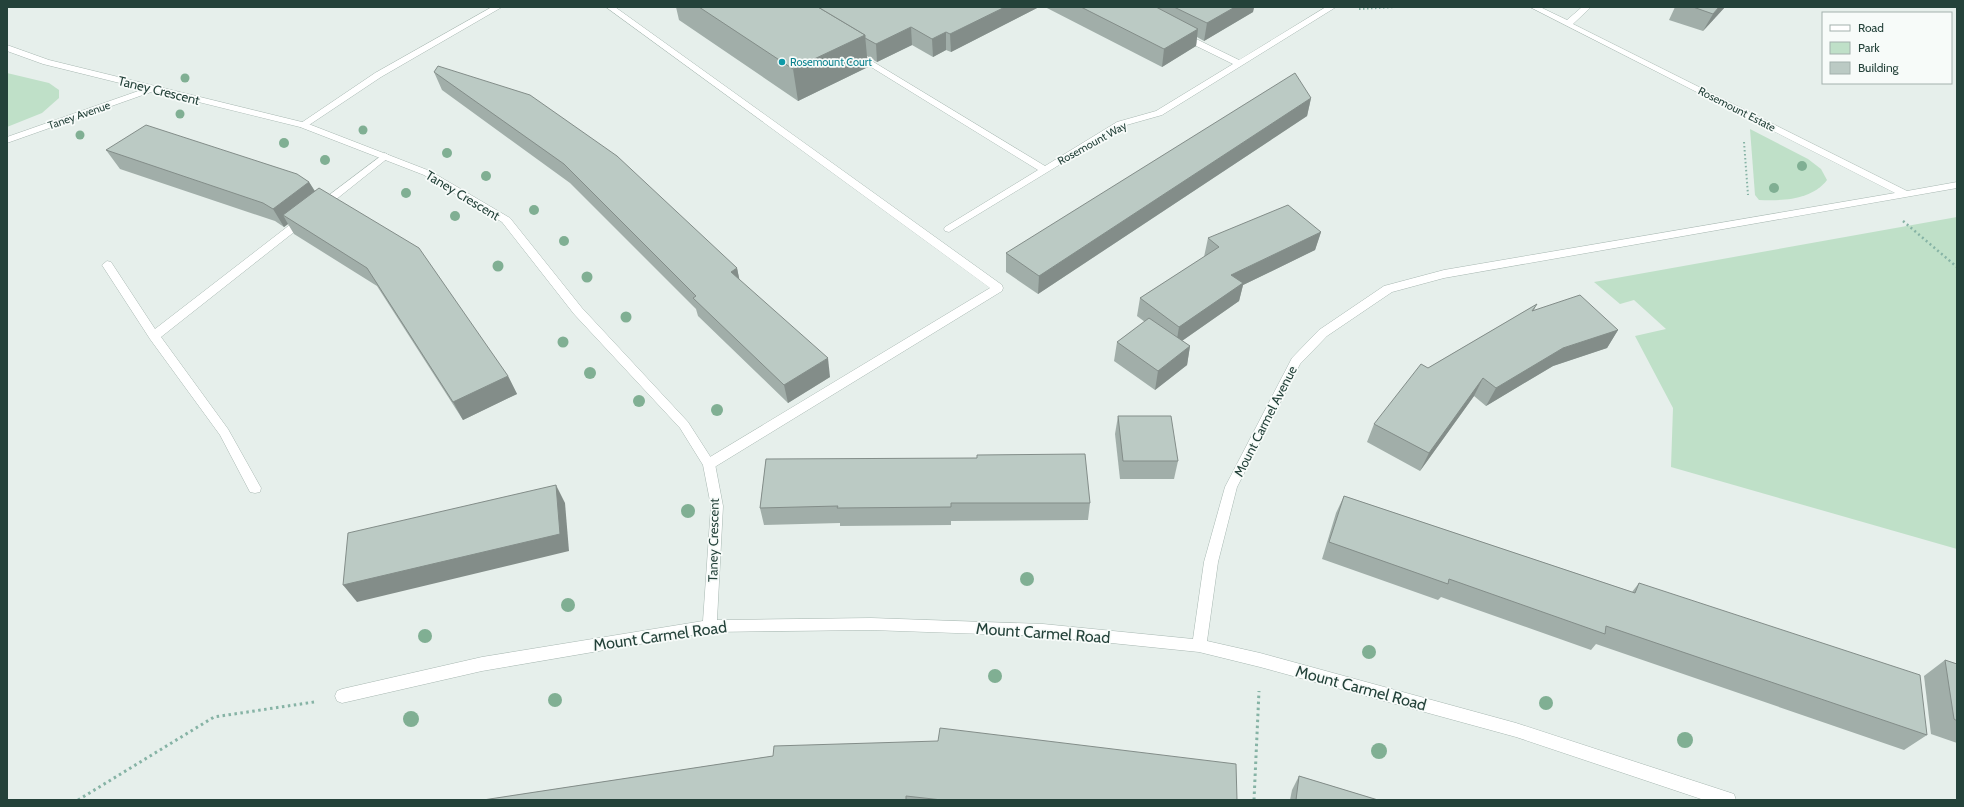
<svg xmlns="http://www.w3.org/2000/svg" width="1964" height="807" font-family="Cabin,sans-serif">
	<rect width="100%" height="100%" fill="#e6efeb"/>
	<g fill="#bfe0c8">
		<path d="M7,73L49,83L59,90V98L42,113L7,127Z"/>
		<path d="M1750,129L1808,159L1821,169L1827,180C1812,200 1782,201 1759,200L1755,195Z"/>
		<path d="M1957,217V549L1671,467L1673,408L1635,336L1666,329L1634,300L1620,304L1594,282Z"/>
	</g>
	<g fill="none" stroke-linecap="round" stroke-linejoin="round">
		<defs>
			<g id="lane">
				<path d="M492,7H502L381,77L306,127H300L298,125L375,73Z"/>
				<path d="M606,7H615L1002,285L1003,288L1002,291L713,468L709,469L705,468L703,464L705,460L990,288Z"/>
				<path d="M385,153L390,156L388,158L324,209H316L315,207L316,205Z"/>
				<path d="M304,216L308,217L309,219L308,221L161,337L228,429L261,488L260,492L255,493L250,492L220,435L150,339L102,265L107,261L111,262L155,329L300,217Z"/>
			</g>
			<g id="street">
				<path d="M1326,7H1336L1162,115L1123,126L949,232L945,231L944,229L945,227L1038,170L850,54L854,51L857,52L1045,166L1117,122L1156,111L1233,64L1180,38V34H1186L1239,60Z"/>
				<path d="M1530,7H1540L1567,20L1582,7H1591L1573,24L1907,191L1957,182V188L1444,278L1392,292L1327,336L1300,364L1237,487L1218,562L1207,641L1260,653L1516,723L1728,792L1734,794L1736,800H1704L1516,737L1260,667L1199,652L1043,636L871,630L710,632L482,671L342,703L337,701L335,696L337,691L342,689L482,657L703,621L711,506L703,465L680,428L574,314L502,222L424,175L300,127L154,91L7,143V137L144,89L43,64L7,51V45L49,60L306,123L430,171L510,218L582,308L688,422L715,464L723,506L717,620L871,618L1043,624L1193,639L1204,562L1225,487L1292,358L1319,330L1384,286L1444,270L1895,193Z"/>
			</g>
		</defs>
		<use href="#lane" stroke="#a8b8b2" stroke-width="1"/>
		<use href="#street" stroke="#a8b8b2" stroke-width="1"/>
		<g stroke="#86b3a5" stroke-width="2" stroke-dasharray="1.5 2.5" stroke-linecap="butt">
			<path d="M1359,9L1397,7"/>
			<path d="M1744,142L1748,195"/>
		</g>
		<path stroke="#86b3a5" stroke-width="2.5" stroke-dasharray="2 3" stroke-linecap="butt" d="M1903,221L1957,267"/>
		<g stroke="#86b3a5" stroke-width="3" stroke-dasharray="2.5 3.5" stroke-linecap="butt">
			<path d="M78,800L214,717L314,702"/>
			<path d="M1254,800L1259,691"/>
		</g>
		<use href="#lane" fill="#fff" fill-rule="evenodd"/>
		<use href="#street" fill="#fff" fill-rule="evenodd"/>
	</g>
	<g fill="#80af93">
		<circle cx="185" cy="78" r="4.5"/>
		<circle cx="180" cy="114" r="4.5"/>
		<circle cx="363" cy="130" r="4.5"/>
		<circle cx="80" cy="135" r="4.5"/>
		<circle cx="284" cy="143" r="5"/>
		<circle cx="447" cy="153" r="5"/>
		<circle cx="325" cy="160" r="5"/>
		<circle cx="1802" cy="166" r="5"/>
		<circle cx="486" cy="176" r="5"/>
		<circle cx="1774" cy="188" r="5"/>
		<circle cx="406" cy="193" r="5"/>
		<circle cx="534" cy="210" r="5"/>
		<circle cx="455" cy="216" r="5"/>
		<circle cx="564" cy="241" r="5"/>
		<circle cx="498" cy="266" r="5.5"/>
		<circle cx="587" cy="277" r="5.5"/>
		<circle cx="626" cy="317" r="5.5"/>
		<circle cx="563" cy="342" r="5.5"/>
		<circle cx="590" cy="373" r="6"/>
		<circle cx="639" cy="401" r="6"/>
		<circle cx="717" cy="410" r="6"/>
		<circle cx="688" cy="511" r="7"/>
		<circle cx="1027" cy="579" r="7"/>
		<circle cx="568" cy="605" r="7"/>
		<circle cx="425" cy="636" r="7"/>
		<circle cx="1369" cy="652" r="7"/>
		<circle cx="995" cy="676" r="7"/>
		<circle cx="555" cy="700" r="7"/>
		<circle cx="1546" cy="703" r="7"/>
		<circle cx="411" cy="719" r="8"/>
		<circle cx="1685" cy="740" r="8"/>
		<circle cx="1379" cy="751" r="8"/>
	</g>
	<g fill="#a1aea9">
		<path d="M676,7H1039L951,52L946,50L933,57L912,45L877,62L867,56L868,67L798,101L679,20Z"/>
		<path d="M1045,7H1254L1253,12L1204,41L1197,37L1196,46L1162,67Z"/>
		<path d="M1675,7H1725L1703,31L1669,20Z"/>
		<path d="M434,72L737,268L739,279L830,377L788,403L698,316L696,309L570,183L442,90Z"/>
		<path d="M1311,98L1307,116L1038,294L1006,272V253Z"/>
		<path d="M106,150L309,182L315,191L508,376L517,394L463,420L377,286L294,234L288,224L284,227L275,221L120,169Z"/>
		<path d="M1321,232L1315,250L1243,285L1239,301L1182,341L1190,346L1187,365L1155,390L1114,361L1117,342L1145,322L1137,316L1140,298L1204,257L1208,238Z"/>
		<path d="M1537,304L1534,310L1618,330L1607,348L1553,366L1486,406L1474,396L1420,471L1367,442L1374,424L1428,368Z"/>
		<path d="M1118,416L1178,461L1174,479H1120L1115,434Z"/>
		<path d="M766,459L1090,503L1088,520L951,521V525L840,526V523L764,525L760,508Z"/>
		<path d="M1344,496L1632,592L1639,583L1927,735L1904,750L1596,644L1591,650L1441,597L1438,600L1322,559L1336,513Z"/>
		<path d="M1945,660L1957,664V743L1931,734L1924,676Z"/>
		<path d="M773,756L1237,800H483Z"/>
		<path d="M1299,776L1378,800H1290L1292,790Z"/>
	</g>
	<g fill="#838d89">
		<path d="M1005,7H1039L951,52L950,34Z"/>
		<path d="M1235,7H1254L1253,12L1204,41L1207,23Z"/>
		<path d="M1719,7H1725L1703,31L1713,14Z"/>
		<path d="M911,27L912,45L877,62L876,44Z"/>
		<path d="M1198,29L1196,46L1162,67L1164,49Z"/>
		<path d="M946,32V50L933,57L932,39Z"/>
		<path d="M865,35L868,67L798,101L793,69Z"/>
		<path d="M1311,98L1307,116L1038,294L1039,276Z"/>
		<path d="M309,182L320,200L283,215L288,224L284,227L273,209Z"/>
		<path d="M1321,232L1315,250L1243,285L1239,301L1176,345L1179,327L1231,275Z"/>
		<path d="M737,268L741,287L731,272Z"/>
		<path d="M1618,330L1607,348L1553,366L1486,406L1496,388L1563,348Z"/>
		<path d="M1190,346L1187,365L1155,390L1158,371Z"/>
		<path d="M828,358L830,377L788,403L784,385Z"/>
		<path d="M508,376L517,394L463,420L453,402Z"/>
		<path d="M1483,378L1474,396L1420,471L1429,453Z"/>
		<path d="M556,485L565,503L569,551L357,602L343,585Z"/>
	</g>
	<g fill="#bbcac4" stroke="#838d89">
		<path d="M699,7H818L865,35L793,69Z"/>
		<path d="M818,7H1005L950,34L946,32L932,39L911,27L876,44L865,38V35Z"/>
		<path d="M1081,7H1156L1198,29L1164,49Z"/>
		<path d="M1174,7H1235L1207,23Z"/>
		<path d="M1693,7H1719L1713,14Z"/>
		<path d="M438,66L530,95L617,156L737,268L731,272L828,358L784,385L693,298L696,296L564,164L434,72Z"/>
		<path d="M1295,73L1311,98L1039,276L1006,253Z"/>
		<path d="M146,125L297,174L309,182L273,209L263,203L106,150Z"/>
		<path d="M319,188L419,248L508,376L453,402L367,268L283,215Z"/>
		<path d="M1288,205L1321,232L1231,275L1243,283L1179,327L1140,298L1219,247L1208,238Z"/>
		<path d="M1580,295L1618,330L1563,348L1496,388L1483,378L1429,453L1374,424L1421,364L1428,368L1537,304L1532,311Z"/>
		<path d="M1149,318L1190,346L1158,371L1117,342Z"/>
		<path d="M1118,416H1171L1178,461H1123Z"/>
		<path d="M1085,454L1090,503H951V507L837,508L838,506L760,508L766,459L977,458V455Z"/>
		<path d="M556,485L560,534L343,585L348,533Z"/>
		<path d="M1344,496L1635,593L1639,583L1920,675L1927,735L1606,626L1605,634L1449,579L1448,584L1329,542Z"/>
		<path d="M1945,660L1957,664V721L1954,719Z"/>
		<path d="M940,728L1236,764L1237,800H942L906,796V800H483L773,756L774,746L938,741Z"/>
		<path d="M1299,776L1378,800H1296Z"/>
	</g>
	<circle fill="#0f9aa8" stroke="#f7fbf9" stroke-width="1.5" cx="782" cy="62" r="4"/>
	<g text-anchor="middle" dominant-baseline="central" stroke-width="3.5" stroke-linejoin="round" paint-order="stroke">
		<g font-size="11" fill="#0d838f" stroke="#f7fbf9" text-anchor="start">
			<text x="790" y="62">Rosemount Court</text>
		</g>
		<g font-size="11" fill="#24423a" stroke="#f7fbf9">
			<text transform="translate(1737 109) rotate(27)">Rosemount Estate</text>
			<text transform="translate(79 115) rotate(-19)">Taney Avenue</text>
			<text transform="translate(1092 143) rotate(-29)">Rosemount Way</text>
		</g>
		<g font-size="13" fill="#24423a" stroke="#f7fbf9">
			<text transform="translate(159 90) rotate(14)">Taney Crescent</text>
			<text transform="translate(463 195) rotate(31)">Taney Crescent</text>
			<text transform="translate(1265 421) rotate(-63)">Mount Carmel Avenue</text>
			<text transform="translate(713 540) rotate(-89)">Taney Crescent</text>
		</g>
		<g font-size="16" fill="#24423a" stroke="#f7fbf9">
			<text transform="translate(1043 633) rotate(4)">Mount Carmel Road</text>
			<text transform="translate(660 636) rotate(-8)">Mount Carmel Road</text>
			<text transform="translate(1361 688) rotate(15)">Mount Carmel Road</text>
		</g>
	</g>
	<rect width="1964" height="807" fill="none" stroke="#24423a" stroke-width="16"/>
	<rect x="1822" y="12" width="130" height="72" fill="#f7fbf9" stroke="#a3b1ad"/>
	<rect x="1830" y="25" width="20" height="6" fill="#ffffff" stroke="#a3b1ad"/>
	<text x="1858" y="32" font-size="12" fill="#24423a">Road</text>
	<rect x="1830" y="42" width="20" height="12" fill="#bfe0c8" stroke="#a3b1ad"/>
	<text x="1858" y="52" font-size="12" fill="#24423a">Park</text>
	<rect x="1830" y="62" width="20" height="12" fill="#bbcac4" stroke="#a3b1ad"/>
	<text x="1858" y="72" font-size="12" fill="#24423a">Building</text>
</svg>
